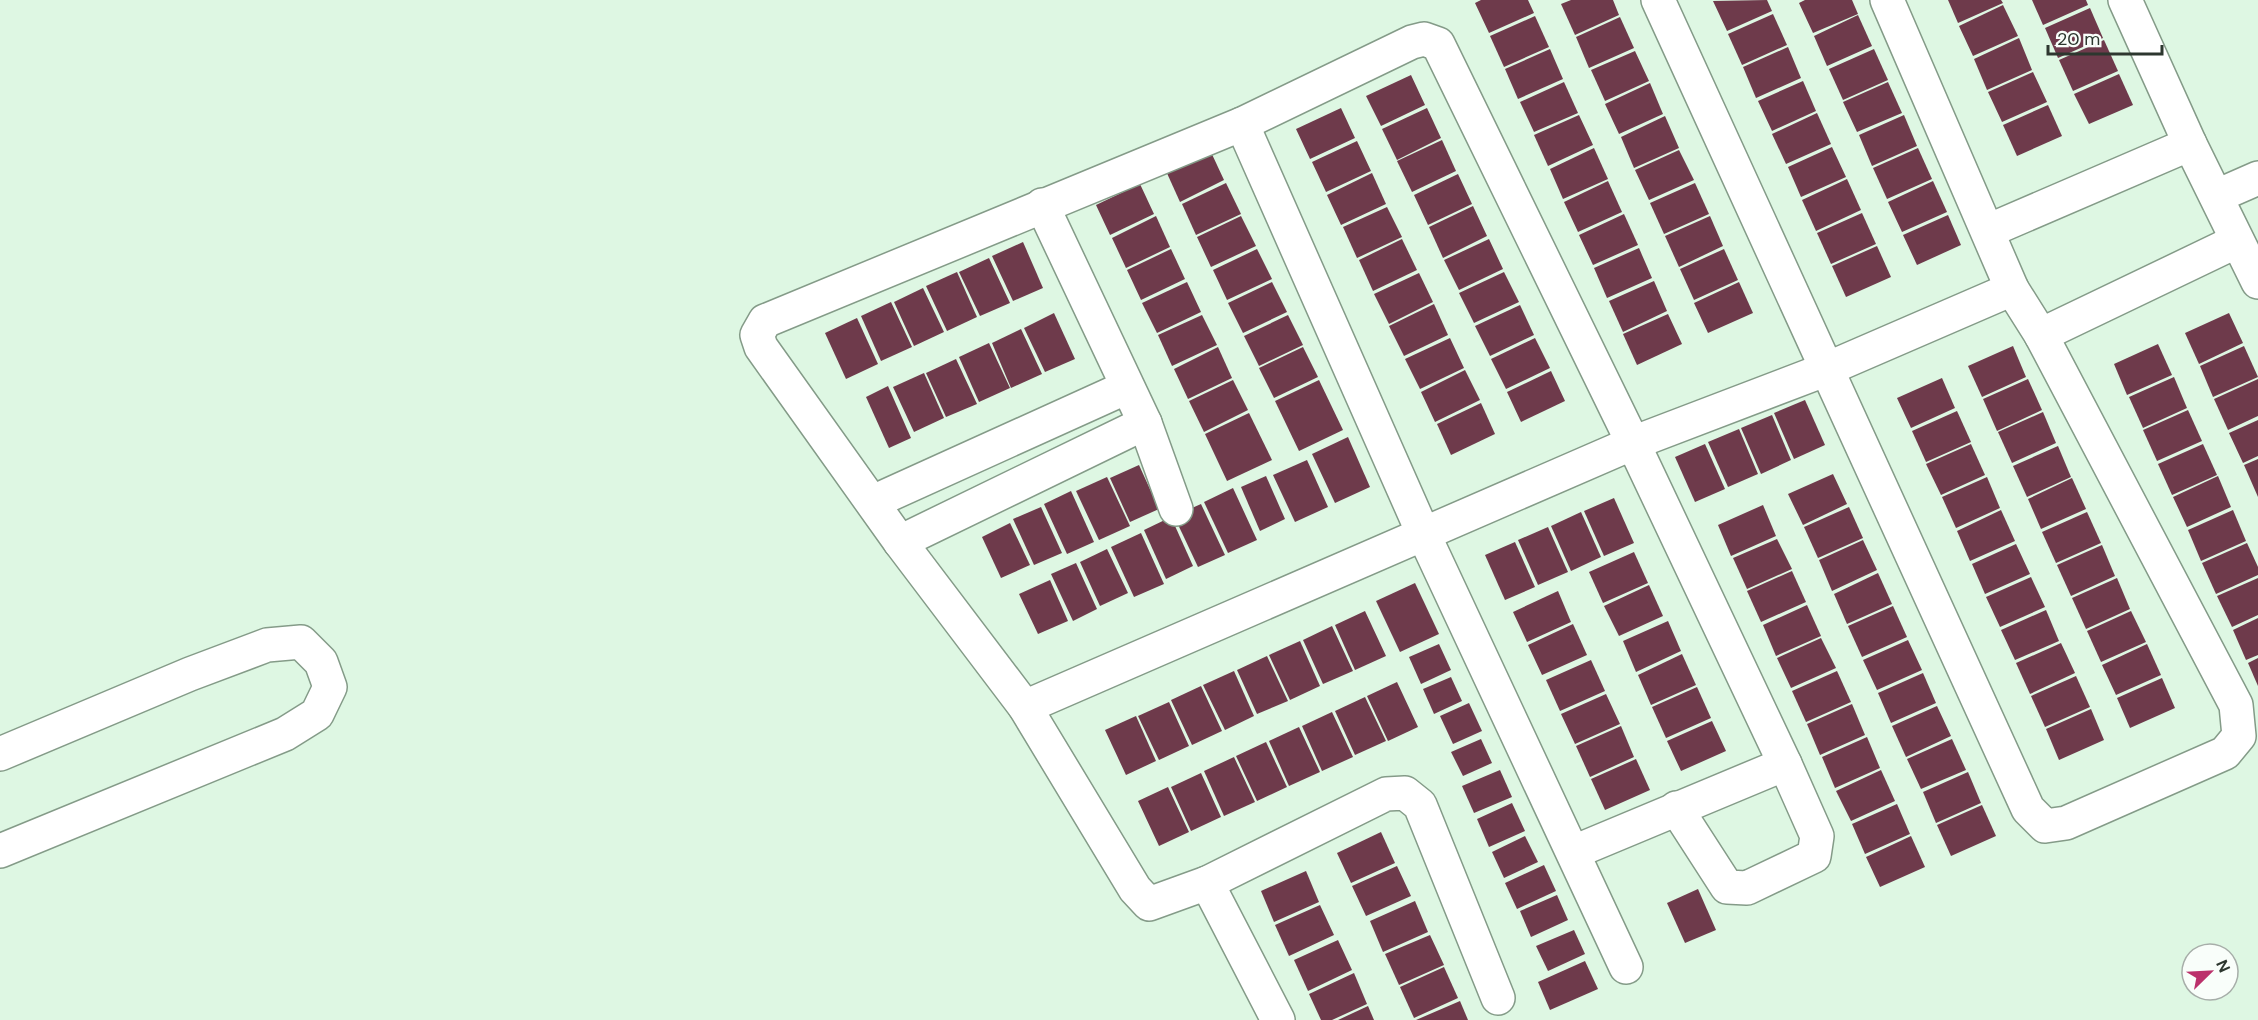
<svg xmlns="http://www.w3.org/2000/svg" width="2258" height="1020" font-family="'DM Sans',sans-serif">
	<rect width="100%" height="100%" fill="#def7e3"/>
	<g fill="#6e3a4b">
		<path d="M1481,0H1528L1534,13L1489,33L1475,3Z"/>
		<path d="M1571,0H1613L1619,15L1575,35L1561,4Z"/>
		<path d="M1767,0L1772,11L1727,31L1713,1Z"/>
		<path d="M1805,0H1852L1858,14L1813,33L1799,3Z"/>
		<path d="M1948,0H2001L2003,3L1958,23Z"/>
		<path d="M2032,0H2086L2088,5L2043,25Z"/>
		<path d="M2003,5L2018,36L1973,56L1959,26Z"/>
		<path d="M2090,8L2103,38L2058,58L2045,28Z"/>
		<path d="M1773,14L1787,45L1742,65L1728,34Z"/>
		<path d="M1858,15L1872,46L1827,66L1814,36Z"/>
		<path d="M1535,16L1549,47L1504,67L1490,36Z"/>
		<path d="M1620,17L1634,48L1589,68L1576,37Z"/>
		<path d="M2019,38L2032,70L1987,90L1974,59Z"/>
		<path d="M2104,40L2118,71L2073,91L2059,60Z"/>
		<path d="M1788,47L1801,78L1756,98L1743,67Z"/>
		<path d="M1550,49L1563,79L1518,99L1505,69Z"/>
		<path d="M1874,49L1888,80L1843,100L1829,69Z"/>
		<path d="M1635,51L1649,81L1605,101L1591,70Z"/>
		<path d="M2033,72L2047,102L2002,122L1988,92Z"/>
		<path d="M2119,74L2133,105L2089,124L2074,94Z"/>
		<path d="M1411,75L1425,105L1381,126L1366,96Z"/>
		<path d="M1803,81L1816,111L1772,131L1758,101Z"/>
		<path d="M1564,82L1578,113L1534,132L1520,102Z"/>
		<path d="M1888,82L1902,113L1857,132L1843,102Z"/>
		<path d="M1650,83L1663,114L1619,134L1605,104Z"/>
		<path d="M2048,105L2062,136L2017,156L2003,125Z"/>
		<path d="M1341,108L1355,138L1310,159L1296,129Z"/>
		<path d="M1427,108L1441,138L1397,160L1382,129Z"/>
		<path d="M1817,113L1831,144L1786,164L1772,134Z"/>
		<path d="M1579,115L1593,145L1548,166L1534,135Z"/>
		<path d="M1904,115L1917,146L1872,166L1859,135Z"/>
		<path d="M1665,116L1679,148L1634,168L1621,137Z"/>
		<path d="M1442,140L1456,171L1412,192L1397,161Z"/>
		<path d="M1357,141L1371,171L1326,192L1312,162Z"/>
		<path d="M1832,147L1846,177L1801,197L1788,167Z"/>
		<path d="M1594,148L1608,179L1563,199L1550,169Z"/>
		<path d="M1918,148L1932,179L1887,199L1873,168Z"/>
		<path d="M1210,150L1224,180L1180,202L1166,171Z"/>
		<path d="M1679,150L1694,180L1649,200L1635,170Z"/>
		<path d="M1372,173L1386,204L1341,225L1327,195Z"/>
		<path d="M1458,174L1472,204L1428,225L1414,195Z"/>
		<path d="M1847,179L1861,210L1816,231L1802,200Z"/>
		<path d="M1608,181L1622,212L1578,232L1564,202Z"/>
		<path d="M1933,181L1947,212L1902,232L1888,202Z"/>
		<path d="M1226,183L1241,214L1196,235L1182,204Z"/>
		<path d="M1695,183L1709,214L1664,234L1650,203Z"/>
		<path d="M1140,184L1154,214L1110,235L1096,205Z"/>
		<path d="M1473,206L1487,236L1443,258L1429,227Z"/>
		<path d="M1387,207L1402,237L1357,258L1343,227Z"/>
		<path d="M1862,213L1876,244L1831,264L1817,233Z"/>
		<path d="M1624,214L1638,245L1593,265L1579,235Z"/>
		<path d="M1948,215L1961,245L1917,265L1903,235Z"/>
		<path d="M1156,216L1170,247L1126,268L1112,238Z"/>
		<path d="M1241,216L1256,246L1211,267L1197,237Z"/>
		<path d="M1710,216L1723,246L1679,267L1665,236Z"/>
		<path d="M1402,239L1417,270L1373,291L1359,260Z"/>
		<path d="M1489,239L1503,269L1459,290L1444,260Z"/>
		<path d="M1023,242L1043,288L1013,301L992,256Z"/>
		<path d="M1877,246L1891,277L1846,297L1832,266Z"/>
		<path d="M1639,248L1652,278L1607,298L1594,268Z"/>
		<path d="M1171,249L1185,279L1141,300L1127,270Z"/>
		<path d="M1257,249L1272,279L1227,300L1213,270Z"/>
		<path d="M1724,249L1738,280L1694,300L1680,269Z"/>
		<path d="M989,258L1010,303L980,316L959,272Z"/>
		<path d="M957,272L977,317L947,331L926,286Z"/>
		<path d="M1504,272L1519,302L1474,323L1459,293Z"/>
		<path d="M1419,273L1433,302L1389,324L1374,294Z"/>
		<path d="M1654,281L1667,311L1623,332L1609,301Z"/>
		<path d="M1187,282L1201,312L1157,333L1142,303Z"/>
		<path d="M1272,282L1287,312L1243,333L1228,303Z"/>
		<path d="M1739,282L1753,313L1708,333L1694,303Z"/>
		<path d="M923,288L944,332L914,346L894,302Z"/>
		<path d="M891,302L912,347L881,361L861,316Z"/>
		<path d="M1434,304L1448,335L1404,356L1389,326Z"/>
		<path d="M1520,305L1534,335L1490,356L1475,326Z"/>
		<path d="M1054,313L1075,359L1045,372L1024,328Z"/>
		<path d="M2229,313L2243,343L2199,364L2185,333Z"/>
		<path d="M1668,314L1682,344L1637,365L1623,334Z"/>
		<path d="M1202,315L1217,345L1172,366L1158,335Z"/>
		<path d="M1288,315L1303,345L1259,366L1244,336Z"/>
		<path d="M857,318L878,364L846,379L825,333Z"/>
		<path d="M1021,329L1042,374L1011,388L992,343Z"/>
		<path d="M1450,338L1464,368L1420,389L1405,359Z"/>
		<path d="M1535,338L1550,368L1506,389L1491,359Z"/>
		<path d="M989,343L1010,388L979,402L959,357Z"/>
		<path d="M2158,344L2172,375L2127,395L2114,364Z"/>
		<path d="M2013,346L2026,377L1982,397L1968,366Z"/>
		<path d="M2244,346L2258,377L2213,397L2200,366Z"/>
		<path d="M1218,347L1232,378L1188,399L1174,369Z"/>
		<path d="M1303,347L1318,377L1274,398L1259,368Z"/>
		<path d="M956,359L977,404L946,417L926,373Z"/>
		<path d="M1465,370L1480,400L1435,422L1421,392Z"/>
		<path d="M1551,371L1565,401L1521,422L1507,392Z"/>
		<path d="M924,373L944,418L914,432L893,387Z"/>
		<path d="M2174,377L2187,408L2143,428L2129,397Z"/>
		<path d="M1942,378L1955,408L1911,428L1897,398Z"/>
		<path d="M2028,379L2042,410L1997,431L1983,399Z"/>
		<path d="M2258,379V416L2228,430L2214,399Z"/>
		<path d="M1233,380L1248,410L1204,432L1189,401Z"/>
		<path d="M1319,380L1343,430L1299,451L1275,401Z"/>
		<path d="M888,386L911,438L889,448L866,397Z"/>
		<path d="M1805,400L1825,445L1794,459L1774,413Z"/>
		<path d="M1481,403L1495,434L1451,455L1437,424Z"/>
		<path d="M2188,410L2202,441L2157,461L2143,430Z"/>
		<path d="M1957,411L1971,442L1926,462L1912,431Z"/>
		<path d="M2043,412L2056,443L2012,463L1998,432Z"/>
		<path d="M1249,413L1272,460L1227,481L1205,434Z"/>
		<path d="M1772,415L1791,460L1761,474L1741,428Z"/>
		<path d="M2258,420V456L2243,463L2229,433Z"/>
		<path d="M1739,429L1758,474L1728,487L1708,442Z"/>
		<path d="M1348,437L1370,487L1335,503L1312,454Z"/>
		<path d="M1705,444L1725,489L1695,502L1675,457Z"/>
		<path d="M1971,444L1985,475L1941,495L1926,464Z"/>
		<path d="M2203,444L2217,475L2172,495L2158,464Z"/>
		<path d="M2058,446L2071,477L2027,497L2013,466Z"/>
		<path d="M2258,459V497L2244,465Z"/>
		<path d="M1307,460L1328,507L1295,522L1273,475Z"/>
		<path d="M1139,465L1159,509L1130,522L1110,478Z"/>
		<path d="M1833,474L1847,504L1803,525L1788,494Z"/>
		<path d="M1266,476L1285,519L1260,531L1241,487Z"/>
		<path d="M2218,476L2231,507L2187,527L2173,497Z"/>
		<path d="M1107,477L1130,526L1099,540L1076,491Z"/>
		<path d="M1987,477L2000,508L1956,528L1942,497Z"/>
		<path d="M2072,478L2086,509L2041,529L2028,499Z"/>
		<path d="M1233,488L1257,540L1228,553L1204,502Z"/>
		<path d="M1071,491L1094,542L1067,554L1044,504Z"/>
		<path d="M1614,498L1634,543L1604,556L1584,511Z"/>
		<path d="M1201,504L1225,555L1198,567L1174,516Z"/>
		<path d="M1763,505L1776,536L1731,556L1718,525Z"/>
		<path d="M1041,507L1062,553L1034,565L1013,519Z"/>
		<path d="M1849,507L1863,538L1818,558L1804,527Z"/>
		<path d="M2001,510L2015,541L1970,561L1957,531Z"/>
		<path d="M2233,510L2246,541L2201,561L2188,530Z"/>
		<path d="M1581,512L1601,557L1571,571L1551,526Z"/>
		<path d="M2087,512L2101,543L2056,563L2042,532Z"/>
		<path d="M1171,517L1193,566L1166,579L1144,530Z"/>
		<path d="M1010,523L1030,565L1001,578L982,537Z"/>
		<path d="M1548,527L1568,572L1538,585L1518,540Z"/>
		<path d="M1141,533L1164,584L1134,597L1111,547Z"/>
		<path d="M1777,539L1792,569L1747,589L1733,558Z"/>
		<path d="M1863,540L1877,570L1832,591L1819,560Z"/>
		<path d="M1515,542L1535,587L1505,600L1485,555Z"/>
		<path d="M2247,543L2258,567V575L2216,594L2202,563Z"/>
		<path d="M2016,544L2030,574L1985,594L1972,564Z"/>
		<path d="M2102,545L2115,576L2071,596L2057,565Z"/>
		<path d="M1107,549L1128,593L1100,606L1080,562Z"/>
		<path d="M1634,552L1648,583L1603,603L1589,572Z"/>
		<path d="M1076,563L1097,609L1073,621L1051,574Z"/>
		<path d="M1792,571L1806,602L1761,622L1747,591Z"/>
		<path d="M1878,573L1892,604L1847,624L1834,594Z"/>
		<path d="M2031,577L2045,607L2000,627L1986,597Z"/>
		<path d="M2117,578L2130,609L2086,629L2072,598Z"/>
		<path d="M2258,578V615L2232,627L2217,596Z"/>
		<path d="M1050,580L1068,621L1038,634L1019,594Z"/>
		<path d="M1415,583L1439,634L1400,652L1376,601Z"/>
		<path d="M1649,585L1663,616L1619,636L1604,606Z"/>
		<path d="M1558,591L1571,622L1527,642L1513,612Z"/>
		<path d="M1807,605L1821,636L1776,656L1763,625Z"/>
		<path d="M1893,606L1907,637L1862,657L1848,626Z"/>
		<path d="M2046,610L2059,641L2015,660L2001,630Z"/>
		<path d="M1365,611L1386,656L1355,670L1335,625Z"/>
		<path d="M2131,611L2146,642L2101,662L2087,631Z"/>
		<path d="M2258,618V655L2246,660L2233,630Z"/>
		<path d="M1668,621L1681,651L1636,672L1623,641Z"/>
		<path d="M1573,624L1587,655L1542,675L1528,645Z"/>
		<path d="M1332,626L1353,671L1323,684L1303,640Z"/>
		<path d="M1821,638L1836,668L1791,688L1777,658Z"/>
		<path d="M1908,640L1922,670L1877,690L1863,660Z"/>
		<path d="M1300,641L1320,686L1290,700L1269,655Z"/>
		<path d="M2061,643L2075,673L2030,694L2016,663Z"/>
		<path d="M1439,644L1451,670L1421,684L1409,657Z"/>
		<path d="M2147,644L2161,675L2116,695L2102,665Z"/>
		<path d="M1682,654L1696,685L1651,705L1638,675Z"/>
		<path d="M1267,656L1288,701L1257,714L1237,670Z"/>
		<path d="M2258,658V686L2248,663Z"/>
		<path d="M1591,660L1605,691L1560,711L1546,680Z"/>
		<path d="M1234,671L1254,716L1225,730L1203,685Z"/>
		<path d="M1837,671L1851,702L1806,722L1792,691Z"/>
		<path d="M1923,673L1936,703L1891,723L1878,693Z"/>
		<path d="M2076,676L2090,707L2045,727L2031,696Z"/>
		<path d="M1451,677L1462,701L1434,714L1423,689Z"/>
		<path d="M2162,678L2175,708L2130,728L2117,698Z"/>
		<path d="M1397,682L1418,727L1388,741L1367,696Z"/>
		<path d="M1201,686L1222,731L1192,745L1171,700Z"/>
		<path d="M1697,687L1711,718L1666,738L1652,707Z"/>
		<path d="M1606,694L1620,724L1575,744L1561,714Z"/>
		<path d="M1365,697L1386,741L1355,755L1335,711Z"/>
		<path d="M1169,702L1189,746L1159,760L1138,716Z"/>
		<path d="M1469,703L1482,731L1453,744L1440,716Z"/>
		<path d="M1852,704L1865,735L1820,755L1807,724Z"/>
		<path d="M1937,706L1951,736L1906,757L1892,726Z"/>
		<path d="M2091,709L2104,740L2059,760L2046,729Z"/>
		<path d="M1332,712L1353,757L1322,771L1302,726Z"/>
		<path d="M1136,716L1156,761L1126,775L1105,730Z"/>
		<path d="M1712,721L1726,751L1681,771L1667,741Z"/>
		<path d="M1621,726L1634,757L1590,777L1576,746Z"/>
		<path d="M1299,727L1320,772L1289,786L1269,741Z"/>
		<path d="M1867,737L1880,768L1835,788L1822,757Z"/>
		<path d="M1481,739L1492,763L1463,776L1451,752Z"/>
		<path d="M1952,739L1966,770L1921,789L1907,759Z"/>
		<path d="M1266,742L1287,787L1257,801L1236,756Z"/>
		<path d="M1234,757L1255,802L1224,816L1204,771Z"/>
		<path d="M1636,759L1650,790L1605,810L1591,779Z"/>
		<path d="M1500,770L1512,797L1474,813L1462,786Z"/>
		<path d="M1881,770L1895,801L1851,821L1836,791Z"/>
		<path d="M1968,772L1981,803L1936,823L1923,792Z"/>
		<path d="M1201,773L1221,817L1191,831L1171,787Z"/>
		<path d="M1168,787L1189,832L1159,846L1138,801Z"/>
		<path d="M1512,803L1525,831L1489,847L1477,819Z"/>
		<path d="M1897,804L1910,834L1865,854L1852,824Z"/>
		<path d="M1982,805L1996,836L1951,856L1937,825Z"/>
		<path d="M1381,832L1395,863L1351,883L1337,853Z"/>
		<path d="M1525,836L1538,862L1504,878L1492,852Z"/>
		<path d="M1911,836L1925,867L1880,887L1866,857Z"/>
		<path d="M1544,865L1556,891L1517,909L1505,883Z"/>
		<path d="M1397,866L1411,896L1366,916L1352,886Z"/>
		<path d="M1306,871L1319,902L1274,922L1261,891Z"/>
		<path d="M1698,889L1716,930L1685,943L1667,903Z"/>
		<path d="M1557,895L1568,920L1531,937L1520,911Z"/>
		<path d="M1415,901L1428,932L1383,952L1370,921Z"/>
		<path d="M1320,905L1334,935L1289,956L1275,925Z"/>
		<path d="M1574,930L1585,954L1548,971L1536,946Z"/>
		<path d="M1430,935L1444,965L1399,985L1385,954Z"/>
		<path d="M1338,940L1352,970L1308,991L1294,960Z"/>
		<path d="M1585,961L1598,989L1550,1010L1538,982Z"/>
		<path d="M1444,967L1458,998L1414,1018L1400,987Z"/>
		<path d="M1354,973L1367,1004L1332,1020H1321L1309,994Z"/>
		<path d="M1460,1001L1468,1020H1416Z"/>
		<path d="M1368,1006L1374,1020H1338Z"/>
	</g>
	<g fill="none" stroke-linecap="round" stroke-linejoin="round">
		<defs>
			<g id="minor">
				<path d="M1658,0L2028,809L2045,826L2066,823L2225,753L2239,736L2236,705L2041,335L2012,289L1887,0"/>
				<path d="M2125,0L2190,144L2258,282"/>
				<path d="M1242,124L1423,533L1626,967"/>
				<path d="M2217,196L2258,178"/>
				<path d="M1042,205L1145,423L1176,509"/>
				<path d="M1988,231L2190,144"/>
				<path d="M2041,335L2237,241"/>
				<path d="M873,502L1127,387"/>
				<path d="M900,542L1145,423"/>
				<path d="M1025,707L1633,443L1827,369L2012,289"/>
				<path d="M0,754L190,674L267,645L301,642L321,662L330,687L317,714L285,734L0,851"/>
				<path d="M1574,852L1785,764"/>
				<path d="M1207,883L1278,1020"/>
				<path d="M1498,998L1420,805L1405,793L1386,794L1207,883L1149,904L1135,889L1025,707L900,542L761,347L757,335L765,321L1242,124L1412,42L1424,39L1438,44L1633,443L1785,764L1817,836L1814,856L1747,888L1727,887L1676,808"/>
			</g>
		</defs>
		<use href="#minor" stroke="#849b88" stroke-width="36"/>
		<use href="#minor" stroke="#fff" stroke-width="33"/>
	</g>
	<g transform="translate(2210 972) rotate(66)"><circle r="28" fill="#f9fefa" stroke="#a7aea9" stroke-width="1.5"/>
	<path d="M0-4.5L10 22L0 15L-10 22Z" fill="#bb316b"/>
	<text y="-9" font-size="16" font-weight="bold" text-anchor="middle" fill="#2d372f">N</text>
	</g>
	<path d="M2048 45v9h114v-9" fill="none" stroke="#2d372f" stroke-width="3"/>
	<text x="2057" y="45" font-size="18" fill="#2d372f" stroke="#f9fefa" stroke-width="4.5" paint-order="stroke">20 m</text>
</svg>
